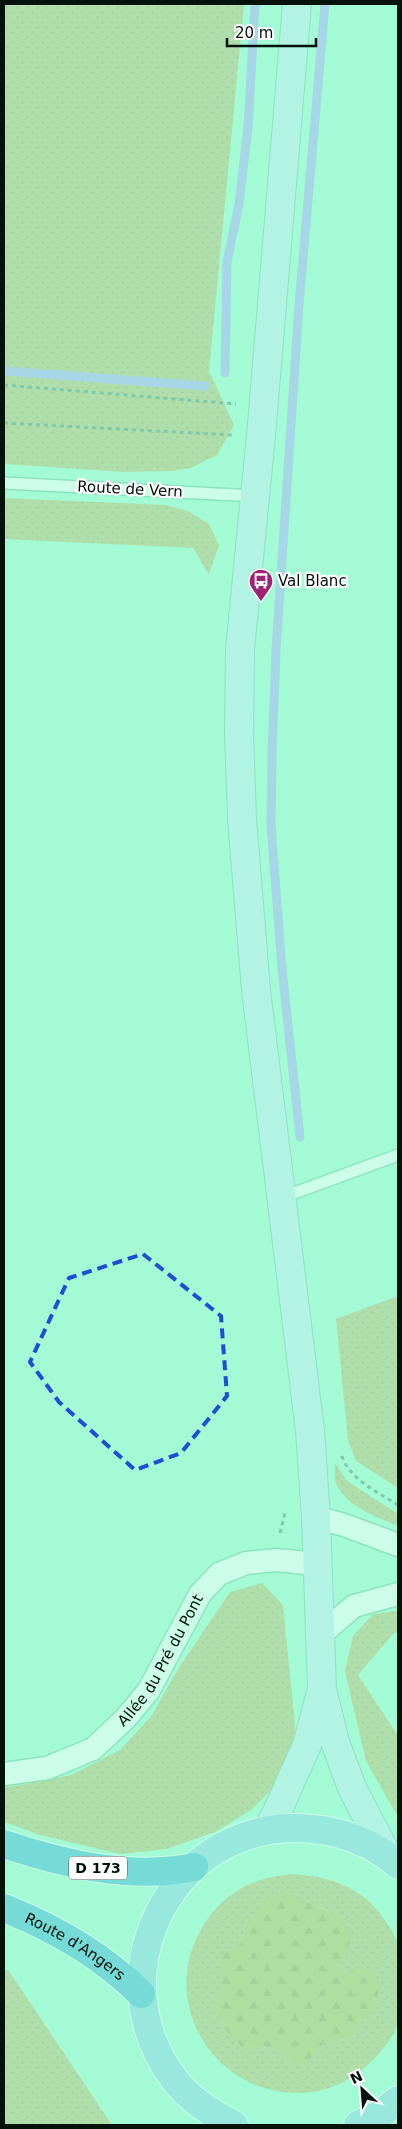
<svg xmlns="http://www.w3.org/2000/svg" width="402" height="2129" font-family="'DejaVu Sans',sans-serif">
	<defs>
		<pattern id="grass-dots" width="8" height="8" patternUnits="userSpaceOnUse" patternTransform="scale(1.25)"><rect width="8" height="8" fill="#beba77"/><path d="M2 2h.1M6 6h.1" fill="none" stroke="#a29f66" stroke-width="1.8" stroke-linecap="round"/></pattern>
		<pattern id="forest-firs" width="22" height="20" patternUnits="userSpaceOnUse" patternTransform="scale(1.25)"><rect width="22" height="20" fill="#c0ba5f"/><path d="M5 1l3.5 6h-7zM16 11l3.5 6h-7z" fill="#a39f51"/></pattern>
	</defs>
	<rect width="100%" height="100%" fill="#a3fbd5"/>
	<g fill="url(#grass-dots)" fill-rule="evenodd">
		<path d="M4,4H244L209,371L234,425L217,455L191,468L174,471L124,472L4,464Z"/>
		<path d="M4,498L166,505L188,511L209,524L219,545L209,575L193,548L4,539Z"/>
		<path d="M398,1296V1488L356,1461L348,1440L336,1319Z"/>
		<path d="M335,1463L347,1481L398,1514V1526C377,1517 342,1505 335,1480C334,1475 335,1468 335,1463Z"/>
		<path d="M262,1583L283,1605L296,1735L281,1780L251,1810L215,1832L167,1849L120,1854L40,1835L4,1822V1786L9,1787L71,1775L120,1750L152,1715L178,1669L230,1592Z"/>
		<path d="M398,1611V1632L394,1633L358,1675L398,1736V1817L366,1761L345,1671L353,1636L373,1614Z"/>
		<path d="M290,1874C332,1876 366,1888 388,1925C392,1932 397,1938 398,1946C400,1958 398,1971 398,1983C398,1996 400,2009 398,2021C397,2029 391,2038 386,2045C366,2072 336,2092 301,2093C208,2095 153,1992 209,1917C219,1904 234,1890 250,1884C263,1878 276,1876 290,1874ZM310,1903L342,1918L344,1954L340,1964L344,1972L357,1968L377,2005L360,2022L354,2036L318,2047L291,2063L278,2047L244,2048L216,2000L224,1987L228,1951L241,1944L247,1921Z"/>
		<path d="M4,1969L9,1971L112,2125H4Z"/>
	</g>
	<path fill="url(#forest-firs)" d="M288,1892L303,1904L310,1903L342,1918L350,1942L340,1964L344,1972L357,1968L374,1971L379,1982L377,2006L360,2022L354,2036L318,2047L306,2065L291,2063L278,2047L244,2048C231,2038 214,2020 216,2001C217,1997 221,1991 224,1987L218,1962L228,1951L241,1944L247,1921L265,1899Z"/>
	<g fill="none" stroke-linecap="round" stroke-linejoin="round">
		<g stroke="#ada9fa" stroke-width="9">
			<path d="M4,371L205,386"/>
			<path d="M225,373L227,262L239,204L248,127L255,4"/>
			<path d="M300,1137L282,969L271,825L272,754L276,650L299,305L325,4"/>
		</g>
		<defs>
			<g id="lane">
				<path d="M4,483L256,496"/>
				<path d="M281,1195L297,1192L398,1155"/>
			</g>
			<g id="street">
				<path d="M316,1517L344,1525L398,1545"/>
				<path d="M319,1636L354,1606L398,1594"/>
				<path id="s1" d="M4,1774L47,1768L93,1749L126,1718L149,1690L200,1594L219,1574L246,1563L276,1560L317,1564"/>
			</g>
			<g id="secondary">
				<path d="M297,4L261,436L240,649L239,734L242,819L256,990L310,1431L316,1517L322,1689L335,1742L352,1788L387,1855"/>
				<path d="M267,1830L277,1812L307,1745L321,1693"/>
			</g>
			<g id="primary">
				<path d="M234,2125C211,2113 190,2100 174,2079C93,1971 176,1814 313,1829C344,1832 374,1844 398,1865"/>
				<path d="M358,2125L379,2115L398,2100"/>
			</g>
			<g id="highway">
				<path d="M4,1844C65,1864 129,1880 194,1867"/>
				<path id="s2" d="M4,1908C54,1928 103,1956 141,1994"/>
			</g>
		</defs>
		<use href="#lane" stroke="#6fc7a3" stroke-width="14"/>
		<use href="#street" stroke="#6fc7a3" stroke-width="25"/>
		<use href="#secondary" stroke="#6fc7a3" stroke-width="30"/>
		<use href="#primary" stroke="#fff" stroke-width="30"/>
		<use href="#highway" stroke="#fff" stroke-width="30"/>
		<g stroke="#558c74" stroke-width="3" stroke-dasharray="4 4" stroke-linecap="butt">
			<path d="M4,385L236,404"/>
			<path d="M4,423L233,435"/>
			<path d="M342,1456C349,1479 379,1493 398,1505"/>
			<path d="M280,1533L285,1513"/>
		</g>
		<use href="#lane" stroke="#fff" stroke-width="11"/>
		<use href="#street" stroke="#fff" stroke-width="22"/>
		<use href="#secondary" stroke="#c6e8f4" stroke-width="28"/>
		<use href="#primary" stroke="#8ed0e8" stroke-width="28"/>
		<use href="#highway" stroke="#42b1d9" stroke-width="28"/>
	</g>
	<path d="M0 0H402V2129H0ZM143,1254L221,1316L227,1396L181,1453L135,1470L59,1402L30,1362L69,1278Z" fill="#a3fbd5" fill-opacity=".55" fill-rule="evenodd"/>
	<path fill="none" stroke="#1d4ed8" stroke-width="4" stroke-dasharray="10 6" stroke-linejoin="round" d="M143,1254L221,1316L227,1396L181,1453L135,1470L59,1402L30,1362L69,1278Z"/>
	<defs>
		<symbol id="bus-pin" viewBox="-11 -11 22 30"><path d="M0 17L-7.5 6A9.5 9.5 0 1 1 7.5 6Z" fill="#a12376" stroke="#fff"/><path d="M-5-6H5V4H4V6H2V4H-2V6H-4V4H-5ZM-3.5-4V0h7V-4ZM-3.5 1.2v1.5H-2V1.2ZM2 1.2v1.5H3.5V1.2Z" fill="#fff"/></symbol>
	</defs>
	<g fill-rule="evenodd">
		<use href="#bus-pin" x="247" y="567" width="28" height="38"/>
	</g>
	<g text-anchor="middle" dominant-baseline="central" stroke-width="4.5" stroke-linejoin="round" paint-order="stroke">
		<rect fill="#fff" stroke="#4c5953" stroke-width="1" x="69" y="1856.5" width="58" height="23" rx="4"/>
		<g font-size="14" font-weight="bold" fill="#001209">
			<text x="98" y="1868">D 173</text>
		</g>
		<g font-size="15" fill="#001209" stroke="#fff">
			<text transform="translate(130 489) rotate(3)">Route de Vern</text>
			<text stroke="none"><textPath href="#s1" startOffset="206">Allée du Pré du Pont</textPath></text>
			<text stroke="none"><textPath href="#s2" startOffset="81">Route d'Angers</textPath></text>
		</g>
		<g font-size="15" fill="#001209" stroke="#fff" text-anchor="start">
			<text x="278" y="581">Val Blanc</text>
		</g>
	</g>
	<rect width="402" height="2129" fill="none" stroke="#001209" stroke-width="10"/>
	<g transform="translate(362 2089) rotate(334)" stroke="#ffffff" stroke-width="4" paint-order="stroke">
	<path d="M0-4L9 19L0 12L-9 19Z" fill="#001209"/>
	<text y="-8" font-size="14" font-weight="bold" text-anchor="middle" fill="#001209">N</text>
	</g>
	<path d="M227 38v8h89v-8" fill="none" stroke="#001209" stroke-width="2.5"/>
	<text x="235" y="38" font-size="15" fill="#001209" stroke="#ffffff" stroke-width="4" paint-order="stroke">20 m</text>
</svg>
